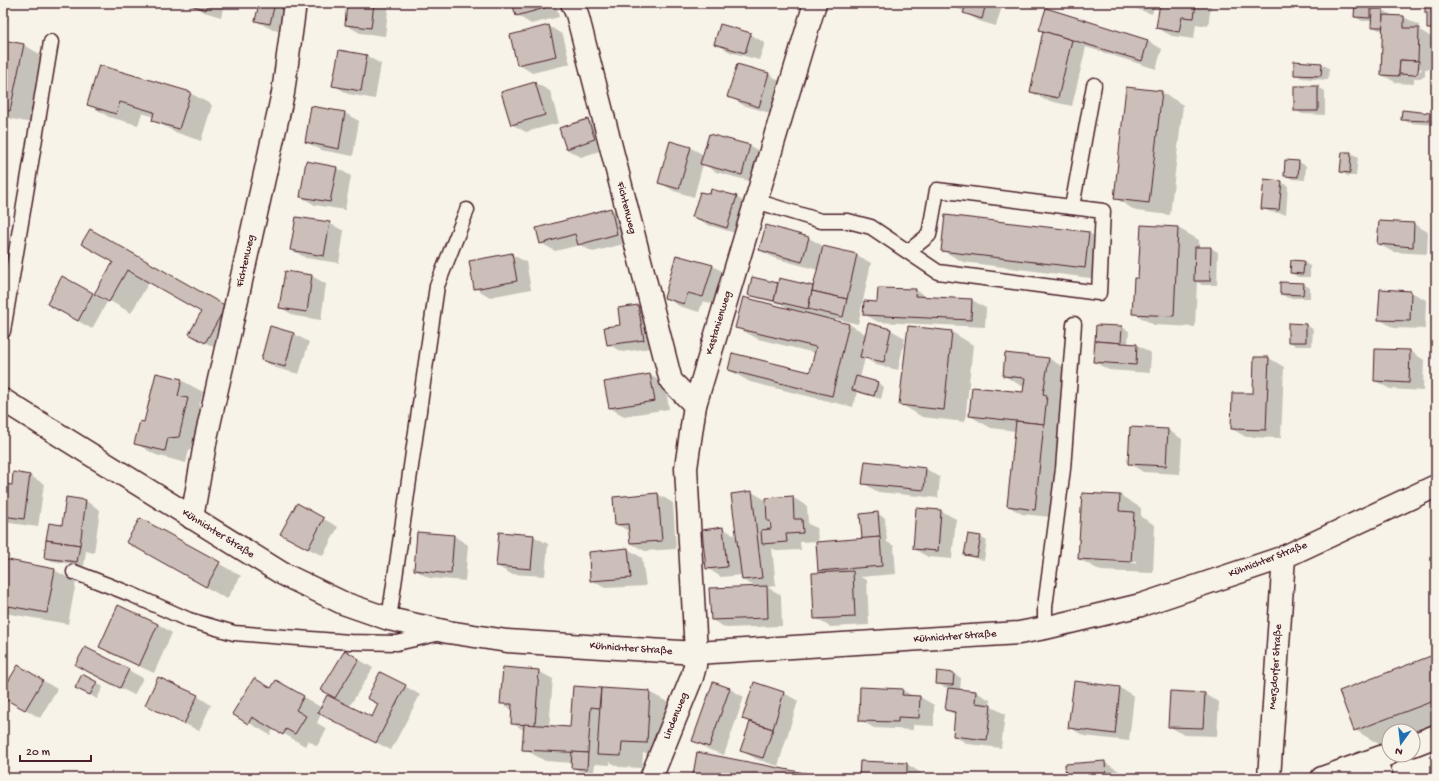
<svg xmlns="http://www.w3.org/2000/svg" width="1439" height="781" font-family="'Gochi Hand',sans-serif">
	<rect width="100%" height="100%" fill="#f7f3e8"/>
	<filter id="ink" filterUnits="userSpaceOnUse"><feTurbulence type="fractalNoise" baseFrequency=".025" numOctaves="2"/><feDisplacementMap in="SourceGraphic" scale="8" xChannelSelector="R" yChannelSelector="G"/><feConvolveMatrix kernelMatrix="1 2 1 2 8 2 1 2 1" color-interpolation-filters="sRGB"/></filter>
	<g filter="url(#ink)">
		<g fill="#0003" fill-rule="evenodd">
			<path d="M190,3H225L221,17L204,12Z"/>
			<path d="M260,3H291L285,32L271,29L256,21Z"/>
			<path d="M348,3H389L385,36L360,33L346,25Z"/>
			<path d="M513,3H556L559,17L531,24L517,15Z"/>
			<path d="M601,3H627L610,8Z"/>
			<path d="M938,3H1003L996,26L979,21L965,13V11Z"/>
			<path d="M1119,3H1155L1152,14Z"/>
			<path d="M1161,3H1208L1211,5L1208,26L1196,24L1194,39L1172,36L1157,28Z"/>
			<path d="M1356,3H1377V10H1383L1390,14V16L1404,17L1419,25L1418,29L1433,38V69H1425V76L1422,78H1414V84L1397,83L1382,75L1384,30H1379L1372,26V21H1362L1355,17ZM1421,68L1422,69L1414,77V74Z"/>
			<path d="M1426,3H1436V33L1428,28V14Z"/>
			<path d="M1046,9L1148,41L1162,49L1156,69L1086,47L1072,106L1045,100L1031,92L1043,31Z"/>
			<path d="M549,26L563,35L570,64L532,73L518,64Z"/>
			<path d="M750,34L765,43L759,60L730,52L716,43Z"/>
			<path d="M3,41L24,45L45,57L31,123L3,117Z"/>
			<path d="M340,51L367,56L381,64L375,99L348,94L334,85Z"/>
			<path d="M1322,64L1329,68L1328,80L1302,78L1295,74Z"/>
			<path d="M738,65L769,74L783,83L773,114L743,105L729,96Z"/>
			<path d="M535,83L550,91L559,123L526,132L511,124Z"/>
			<path d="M1295,87H1318L1325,91V115L1302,114L1295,110Z"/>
			<path d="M1127,89L1162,92L1183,105L1170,215L1136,211L1115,198Z"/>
			<path d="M190,93L212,105L201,141L175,132L153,120L154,117L142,113L138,125L109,117L88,104Z"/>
			<path d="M312,107L345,113L359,121L353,156L321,150L306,142Z"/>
			<path d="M1430,114L1436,117V125L1409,123L1402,119Z"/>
			<path d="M588,120L603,128L609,148L581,157L566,149Z"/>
			<path d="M710,135L750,146L764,154L757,183L716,172L703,164L694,197L674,191L659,182L671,142L691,148L704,155Z"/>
			<path d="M1342,153H1351L1358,157L1356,176H1348L1341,172Z"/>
			<path d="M1299,162L1306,166L1305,180L1292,179L1285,175Z"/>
			<path d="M337,168L351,176L345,210L315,205L301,197Z"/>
			<path d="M1281,182L1288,186L1286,214L1270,212L1262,208Z"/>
			<path d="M736,197L751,206L742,235L708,225L694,217Z"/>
			<path d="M611,209L625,218L631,242L593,252L580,245L555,251L541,243Z"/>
			<path d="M1380,222L1414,224L1428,232L1427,254L1393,252L1378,244Z"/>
			<path d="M329,223L344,231L339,263L306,258L292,250Z"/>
			<path d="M1142,226L1178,228L1199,240V248H1211L1218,252L1217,285H1202L1197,282L1195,327L1154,325L1133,313L1139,279Z"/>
			<path d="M90,230L247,319L227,354L190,334L202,312L149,282L131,313L96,293L114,262Z"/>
			<path d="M1089,233L1110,245L1106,280L963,262L942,250Z"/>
			<path d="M809,238L823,246L857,255L871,263L858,324L836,319L835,321L849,324L867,335L891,330L905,338L898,370L876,365L865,358L860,378L878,383L884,387L881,399L857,392L853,407L750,382L729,370L810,373L815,353L758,339L736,327L790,309L781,304L757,298L750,294L779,284L780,279L814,287L818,270L774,258L760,250Z"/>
			<path d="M511,254L526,262L531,289L490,297L475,288Z"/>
			<path d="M1303,262L1310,266V277H1298L1291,273Z"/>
			<path d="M713,266L727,274L718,305L703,301L699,312L679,306L665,297Z"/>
			<path d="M312,276L326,284L321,320L295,316L281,308Z"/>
			<path d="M63,278L107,302L92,329L62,312Z"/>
			<path d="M1303,284L1310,288V298H1288L1281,294Z"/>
			<path d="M916,290L928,298L972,300L986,308L985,327L878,322L864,314L878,303Z"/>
			<path d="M1380,290L1411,292L1426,300L1425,329L1394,328L1379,319Z"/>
			<path d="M638,306L653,315L658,347L622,352L608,344Z"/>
			<path d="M1306,325L1313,329L1312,346H1296L1289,341Z"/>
			<path d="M271,327L294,334L309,342L299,374L276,368L262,360Z"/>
			<path d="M909,327L952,332L973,345L965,422L922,417L901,404Z"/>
			<path d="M1122,327L1129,331L1128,344L1137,345L1151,353L1150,373L1109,370L1094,362Z"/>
			<path d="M1410,351L1424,360L1423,391L1390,389L1375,381Z"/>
			<path d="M1048,358L1070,371L1066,436L1058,435L1050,517L1022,514L1008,506L1016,431L991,428L970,416L1024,393L1025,388L1004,376Z"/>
			<path d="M1255,358H1269L1284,367L1281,438L1246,437L1232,429L1254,394Z"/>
			<path d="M650,375L665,384L669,409L624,416L610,408Z"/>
			<path d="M181,380L203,392L199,406L209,412L200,449L189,450L186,463L156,455L135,443L144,423Z"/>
			<path d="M1168,430L1182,439L1180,474L1143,472L1129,463Z"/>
			<path d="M926,469L940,477L938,498L878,492L863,483Z"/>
			<path d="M29,475L44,484L38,527L3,522V485L13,486Z"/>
			<path d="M752,492L767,501L792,497L807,506L808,524L817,528L818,541L800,542L801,550L777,551L772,548L776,586L767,587L781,595L782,626L726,628L712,620L756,587L743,580L742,575L721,577L707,568L722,528L738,537ZM769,521L771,522L772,531H770Z"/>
			<path d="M658,494L673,503L676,549L645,551L630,543V532L616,524L614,498Z"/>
			<path d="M1120,495L1141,508V517L1155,525L1153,573L1101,571L1079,559ZM1100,559L1136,561V563L1100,561Z"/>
			<path d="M67,498L86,501L100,510L94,553L86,551L84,566L52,561L45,557L63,527Z"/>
			<path d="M297,504L338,527L323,556L295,542Z"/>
			<path d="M917,509L941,511L956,519L952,559L928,557L914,549Z"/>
			<path d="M878,514L885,518L887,542L894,546L896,574L860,577L867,580L869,625L830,627L815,618L825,573L819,570L863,539Z"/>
			<path d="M140,519L241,576L227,599L127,542Z"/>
			<path d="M454,536L468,545L465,581L429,578L415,570Z"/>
			<path d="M533,536L548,544L545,576L511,574L497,566Z"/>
			<path d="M980,537L987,541L984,560L973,558L966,554Z"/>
			<path d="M628,549L642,558L646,586L605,588L591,580Z"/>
			<path d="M3,560L54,570L76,582L68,624L10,614L3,610Z"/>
			<path d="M118,607L158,624L172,633L154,673L114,655L100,647Z"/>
			<path d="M345,651L373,668L349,707L372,719L405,686L420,695L391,750L321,714L317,723L327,729L317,746L308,740L305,746L274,728L270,735L234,714L271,689L277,681L322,708L328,696L336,698L322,690Z"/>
			<path d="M1436,655V735L1413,744V731H1389V750L1355,730Z"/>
			<path d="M128,670L143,678L134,695L91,673Z"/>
			<path d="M538,671L553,679L549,727L571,728L574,687L649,692L671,704L668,755L643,753L642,768L619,767L610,762V765L595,764L594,772L579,771L572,767L573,763L545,761L524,749L525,731L512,723L513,710L501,703Z"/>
			<path d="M32,674L57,689L40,718L3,696V692Z"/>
			<path d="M954,674L961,678L960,690L976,692L990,700V706L1005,714L1001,748L968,744L954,736L956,715L946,710L949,688L944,687L937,683Z"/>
			<path d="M97,683L103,687L97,699L83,691Z"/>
			<path d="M713,683L730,689L744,697L724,755L707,749L693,740Z"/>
			<path d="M754,683L784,693L798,701L778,766L756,759L742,751L751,723L743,719Z"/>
			<path d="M1120,688L1134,696L1129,741L1084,736L1069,727Z"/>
			<path d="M902,690L915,697H920L934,705V726L913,725V730L874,728L860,720Z"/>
			<path d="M1204,694L1219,702L1217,736L1184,735L1169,726Z"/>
			<path d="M197,696L211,705L199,731L146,704Z"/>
			<path d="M1104,762L1119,771V778H1067Z"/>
			<path d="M907,764L921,773V778H860Z"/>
			<path d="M694,775L819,777L821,778H699Z"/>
		</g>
		<g fill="#ccbfb9" stroke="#4a1f2b">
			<path d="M189,3H208L206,10L188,4Z"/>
			<path d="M259,3H275L270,24L255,21Z"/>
			<path d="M347,3H374L371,28L345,25Z"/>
			<path d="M512,3H544L545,8L516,16Z"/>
			<path d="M967,3H986L982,19L963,13Z"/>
			<path d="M1160,3H1196L1194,18L1182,17L1179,32L1156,28Z"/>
			<path d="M1355,3H1370V18L1354,17Z"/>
			<path d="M1425,3H1436V29H1427V13H1425Z"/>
			<path d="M1046,8L1148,40L1142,61L1039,30Z"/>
			<path d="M1372,9H1383V27H1371Z"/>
			<path d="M1383,15L1404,16V28H1419L1418,61L1400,60L1399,76L1381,75Z"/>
			<path d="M720,24L751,33L745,53L714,44Z"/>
			<path d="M549,25L556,56L517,65L510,35Z"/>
			<path d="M1043,31L1072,40L1058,98L1030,92Z"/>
			<path d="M3,40L24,44L10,111L3,110Z"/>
			<path d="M339,50L367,55L361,91L332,86Z"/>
			<path d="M1400,60L1419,61L1418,72L1415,75L1399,74Z"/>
			<path d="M1294,61L1322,63L1321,76L1294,75Z"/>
			<path d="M737,64L769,73L759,107L727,97Z"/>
			<path d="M99,65L191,92L179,129L152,121L154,112L120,102L116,114L87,105Z"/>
			<path d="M535,82L545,115L511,125L501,92Z"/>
			<rect x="1294" y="86" width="24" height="25"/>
			<path d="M1126,87L1162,91L1149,203L1114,199Z"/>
			<path d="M311,106L345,112L339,149L305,142Z"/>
			<path d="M1402,110L1430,113L1429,121L1401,120Z"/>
			<path d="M588,119L595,139L566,149L559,128Z"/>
			<path d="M709,134L750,145L742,175L700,164Z"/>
			<path d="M670,141L691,147L679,189L658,183Z"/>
			<path d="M1342,152H1351L1350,173L1340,172Z"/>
			<path d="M1285,160L1299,161L1298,177L1284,176Z"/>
			<path d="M306,161L337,167L330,202L300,197Z"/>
			<path d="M1264,179L1282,181L1279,210L1261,209Z"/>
			<path d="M711,189L737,196L727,228L692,217L700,192L710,194Z"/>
			<path d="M611,208L617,234L578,245L575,234L540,244L536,228Z"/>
			<path d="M945,215L1089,232L1085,268L941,251Z"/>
			<path d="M296,217L330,222L324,256L290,250Z"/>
			<path d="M1379,221L1414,223L1413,247L1377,244Z"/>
			<path d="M766,225L809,237L802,262L759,250Z"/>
			<path d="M1141,225L1178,227L1174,316L1132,314L1134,278H1138Z"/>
			<path d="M90,229L226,306L205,343L189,334L201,312L127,270L109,302L94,294L113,262L81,244Z"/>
			<path d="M823,246L857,254L847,299L812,291Z"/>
			<path d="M1195,247H1211L1210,281H1194Z"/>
			<path d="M512,253L517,281L474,289L469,261Z"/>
			<path d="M676,255L713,265L703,297L688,293L684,304L664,298Z"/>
			<path d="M1291,260L1304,261L1303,274L1290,273Z"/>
			<path d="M285,271L312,275L307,312L279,308Z"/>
			<path d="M62,276L93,293L78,321L47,304Z"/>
			<path d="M752,277L778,283L774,301L748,295Z"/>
			<path d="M779,278L813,286L808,309L774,301Z"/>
			<path d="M1280,282L1304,283L1303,295L1280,294Z"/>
			<path d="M878,288L916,289L915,296L972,299L971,320L863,315L864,301L877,302Z"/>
			<path d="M1380,289L1411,291L1410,321L1378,320Z"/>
			<path d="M812,291L847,299L843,317L808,309Z"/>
			<path d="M743,297L849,324L832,396L728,370L732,353L810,372L816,347L735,328Z"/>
			<path d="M638,305L644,340L607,345L604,327L620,325L618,308Z"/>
			<path d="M868,323L891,329L884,362L860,357Z"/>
			<path d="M1288,323L1306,324V342H1288Z"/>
			<path d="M1096,325L1122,326L1121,343L1095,341Z"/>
			<path d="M270,326L294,333L285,367L261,360Z"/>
			<path d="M908,326L952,331L944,410L899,405Z"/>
			<path d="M1095,341L1137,344L1136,365L1093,362Z"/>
			<path d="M1375,349L1410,350L1409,383L1374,381Z"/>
			<path d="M1005,353L1049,358L1043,394L1047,395L1044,424L969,416L972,387L1023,392L1025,378L1003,376Z"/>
			<path d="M1254,357H1269L1266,430L1231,429L1232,393H1253Z"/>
			<path d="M156,373L182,379L178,396L188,398L179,437L168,438L165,451L134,444L140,421L144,422Z"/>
			<path d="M650,374L655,401L609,408L604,382Z"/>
			<path d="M856,376L878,382L874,396L852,390Z"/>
			<path d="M1016,421L1044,424L1035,510L1007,506Z"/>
			<path d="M1130,427L1168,429L1166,466L1128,464Z"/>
			<path d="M865,461L926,468L924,490L862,484Z"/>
			<path d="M13,472L30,475L24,519L3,516V484L12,485Z"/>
			<path d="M752,491L762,578L742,580L731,494Z"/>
			<path d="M658,493L662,541L630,543L628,524L615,525L613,497Z"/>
			<path d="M1082,493L1120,495L1119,511L1134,512L1131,562L1078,559Z"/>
			<path d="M793,496L794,519H802L803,533L786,534L787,542L762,544L761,530L771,529L770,521H767L766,498Z"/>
			<path d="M66,497L86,500L80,545L46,540L49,523L62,525Z"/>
			<path d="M297,503L324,518L308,549L280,534Z"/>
			<path d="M916,508L941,510L938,551L913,549Z"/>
			<path d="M878,512L880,537L862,539L860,514Z"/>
			<path d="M140,518L220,562L206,587L126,542Z"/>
			<path d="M723,527L727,567L706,569L702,530Z"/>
			<path d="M417,532L454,535L451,574L414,570Z"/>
			<path d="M499,532L534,535L531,569L496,566Z"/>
			<path d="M968,534L981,536L977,557L964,555Z"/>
			<path d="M880,537L882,566L818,571L816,542Z"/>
			<path d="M46,540L80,545L77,562L44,558Z"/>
			<path d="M628,548L631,578L590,581L589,552Z"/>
			<path d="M3,559L55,569L47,613L3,605Z"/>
			<path d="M853,571L855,617L814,619L812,573Z"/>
			<path d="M767,586L768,618L711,620L709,588Z"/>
			<path d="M118,605L158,624L139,666L99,647Z"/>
			<path d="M85,647L129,669L120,688L75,665Z"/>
			<path d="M345,650L359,659L335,698L321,690Z"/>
			<path d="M1436,654V700L1354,731L1339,691Z"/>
			<path d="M18,665L43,680L25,710L3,698V690Z"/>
			<path d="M503,667L539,670L535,725L511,724L512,704H500Z"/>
			<path d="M937,671L954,673L953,685L936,684Z"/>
			<path d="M380,672L406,685L376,743L318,713L327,695L372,717L378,704L367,698Z"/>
			<path d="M82,674L97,682L90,695L75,688Z"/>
			<path d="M158,677L198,695L184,724L145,705Z"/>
			<path d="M254,678L271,688L276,680L304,696L296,710L306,716L295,734L286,729L283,735L252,717L248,724L232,714Z"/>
			<path d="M1074,681L1120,687L1115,734L1068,728Z"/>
			<path d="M713,682L730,688L709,747L692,741Z"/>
			<path d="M754,682L784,692L773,729L742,719Z"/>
			<path d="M573,686L601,688L599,708L591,707L588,753L522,750L524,724L570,727Z"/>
			<path d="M860,687L903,689L902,695L920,696L919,718L898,717V722L859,721Z"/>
			<path d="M601,688L650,691L647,743L622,742L621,756L597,755Z"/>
			<path d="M948,688L976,691L975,703L991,705L987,740L953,736L955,712L945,710Z"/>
			<path d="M1170,691L1205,693L1203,728L1168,727Z"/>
			<path d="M750,722L773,729L763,758L740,751Z"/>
			<path d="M572,752L588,753L587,769L571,768Z"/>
			<path d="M697,752L820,776L819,778H707L693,775Z"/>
			<path d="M860,761L907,763V778H859Z"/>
			<path d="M1105,761L1106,778H1066L1065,764Z"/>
		</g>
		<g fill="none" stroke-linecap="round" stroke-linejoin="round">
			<defs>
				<g id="lane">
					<path d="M756,201L821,221H848L871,227L938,272L1099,293L1103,211L937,190L929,235L909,251"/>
					<path d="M1072,207L1094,85"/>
					<path d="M3,331L51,42"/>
					<path d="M74,572L133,595L189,620L234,633L350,642L397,643L441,633"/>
					<path d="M389,619L437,286L467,210"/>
					<path d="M1045,628V607L1063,469L1074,324"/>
				</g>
				<g id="street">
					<path d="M572,3L577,14L671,381L695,405"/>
					<path d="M192,518L206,438L283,93L295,3"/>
					<path d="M1413,745L1436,736"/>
					<path d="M1375,760L1382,778"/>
					<path d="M651,778L692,677L695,666L696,653L686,468L695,405L815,3"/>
					<path d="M1322,778L1389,754"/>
				</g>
				<g id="secondary">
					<path d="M3,400L283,574L343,603L389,619L448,632L507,641L696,653L1019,633L1045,628L1141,605L1284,557L1436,486"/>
					<path d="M1269,778L1284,557"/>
				</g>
			</defs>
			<use href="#lane" stroke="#4a1f2b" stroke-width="17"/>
			<use href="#street" stroke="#4a1f2b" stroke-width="25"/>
			<use href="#secondary" stroke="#4a1f2b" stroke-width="25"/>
			<use href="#lane" stroke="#f7f3e8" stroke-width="14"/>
			<use href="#street" stroke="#f7f3e8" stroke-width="22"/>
			<use href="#secondary" stroke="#f7f3e8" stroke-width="22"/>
		</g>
	</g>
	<g text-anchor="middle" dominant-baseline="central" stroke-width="3" stroke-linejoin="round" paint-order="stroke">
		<g font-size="11" fill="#4a1f2b" stroke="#f7f3e8">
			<text transform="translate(626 208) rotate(76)">Fichtenweg</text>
			<text transform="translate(246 261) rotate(-77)">Fichtenweg</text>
			<text transform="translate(719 323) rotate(-73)">Kastanienweg</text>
			<text transform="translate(218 534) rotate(32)">Kühnichter Straße</text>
			<text transform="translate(1268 560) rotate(-21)">Kühnichter Straße</text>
			<text transform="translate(955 637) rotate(-4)">Kühnichter Straße</text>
			<text transform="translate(631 649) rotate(4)">Kühnichter Straße</text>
			<text transform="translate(1276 667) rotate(-86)">Merzdorfer Straße</text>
			<text transform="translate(676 716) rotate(-68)">Lindenweg</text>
		</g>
	</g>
	<rect width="1439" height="781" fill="none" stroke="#f7f3e8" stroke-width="16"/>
	<rect x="8" y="8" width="1423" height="765" fill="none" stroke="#4a1f2b" stroke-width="1.5" filter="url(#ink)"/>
	<g transform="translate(1401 743) rotate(195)"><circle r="19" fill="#f7f3e8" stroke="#b29e9c"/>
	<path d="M0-3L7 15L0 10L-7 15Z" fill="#1f6fb2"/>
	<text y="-6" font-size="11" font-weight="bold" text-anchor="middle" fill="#4a1f2b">N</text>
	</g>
	<path d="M20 755v6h71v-6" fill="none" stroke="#4a1f2b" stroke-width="2"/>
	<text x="26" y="755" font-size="12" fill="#4a1f2b" stroke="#f7f3e8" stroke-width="3" paint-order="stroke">20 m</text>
</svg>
